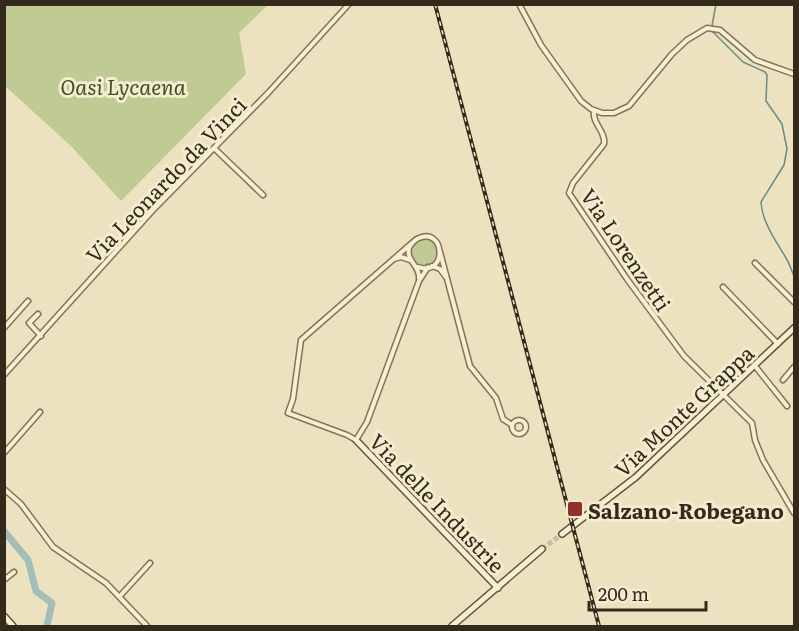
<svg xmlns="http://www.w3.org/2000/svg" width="799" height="631" font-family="Literata,serif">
	<rect width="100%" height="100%" fill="#ece2c0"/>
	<g fill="#c0ca94">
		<path d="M4,5L5,4L268,5L239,33L246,74L121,201L71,146L5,86Z"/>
		<circle cx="424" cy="252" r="13"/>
	</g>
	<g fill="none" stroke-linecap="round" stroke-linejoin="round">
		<g stroke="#6a8c86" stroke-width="1.5">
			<path d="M712,26L716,4"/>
			<path d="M712,31L743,62L765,72L767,75L766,101L782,124L787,149L784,165L761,202C762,222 776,241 786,258C790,264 791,270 794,276"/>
		</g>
		<path stroke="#a3beb8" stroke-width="7" d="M4,531L28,560L36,591L52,603L47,626"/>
		<path stroke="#c7bd9f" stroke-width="5" stroke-dasharray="5 2.5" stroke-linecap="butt" d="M542,549L562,534"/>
		<defs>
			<g id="street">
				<path d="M519,4L541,45L581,101L591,109L602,113H614L629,106L672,54L687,40L707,28L720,30L755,60L794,74"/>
				<path d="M594,111C592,124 606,131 604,144L573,183L569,193L627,279L684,356L752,423L755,440L763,460L794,513"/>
				<path d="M214,148L263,195"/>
				<path d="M412,243L301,340L293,399L288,413L347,435L356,440L367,422L419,281L428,267"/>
				<path d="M440,252L470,366L496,398L503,419L512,425"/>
				<path d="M394,259L401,257L410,260"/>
				<path d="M755,263L794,302"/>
				<path d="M432,266L440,269L446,277"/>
				<path d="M418,267C448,277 445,227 419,238C414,240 411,244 409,248C406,261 420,266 419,278"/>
				<path d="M723,287L778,344"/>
				<path d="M38,314L29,323L41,336"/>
				<path d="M4,328L28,301"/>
				<path d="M755,366L787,406"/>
				<path d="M4,375L154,209L268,93L349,4"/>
				<path d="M783,380L794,367"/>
				<circle cx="519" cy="427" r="7"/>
				<path d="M4,453L40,412"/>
				<path d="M4,489L21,504L53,547L106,583L147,626"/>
				<path d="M4,580L14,572"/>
				<path d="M120,596L150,563"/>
			</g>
			<g id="secondary">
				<path d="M356,440L498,588"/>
				<path d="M562,534L636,477L794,328"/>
				<path d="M4,616L13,626"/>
				<path d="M452,626L542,549"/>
			</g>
		</defs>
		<use href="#street" stroke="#847358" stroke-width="7"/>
		<use href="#secondary" stroke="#66543c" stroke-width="8"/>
		<use href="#street" stroke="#f7efd2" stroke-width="4"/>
		<use href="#secondary" stroke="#f7efd2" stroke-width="5"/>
		<defs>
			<path id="rail" d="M435,4L599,626"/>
		</defs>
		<use href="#rail" stroke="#342a1c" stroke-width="4"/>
		<use href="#rail" stroke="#f4eccf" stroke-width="1.5" stroke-dasharray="4.5" stroke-linecap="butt"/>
	</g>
	<rect fill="#91312a" stroke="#f4eccf" stroke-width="2" x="567" y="501" width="16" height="16" rx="3"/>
	<g text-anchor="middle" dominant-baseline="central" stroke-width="6" stroke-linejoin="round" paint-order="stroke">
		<g font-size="21" font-style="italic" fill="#425024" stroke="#f4eccf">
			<text x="123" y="85">Oasi Lycaena</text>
		</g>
		<g font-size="21" fill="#342a1c" stroke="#f4eccf">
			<text transform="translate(165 179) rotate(-46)">Via Leonardo da Vinci</text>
			<text transform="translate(627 249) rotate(56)">Via Lorenzetti</text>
			<text transform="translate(683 410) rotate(-43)">Via Monte Grappa</text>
			<text transform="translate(438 502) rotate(46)">Via delle Industrie</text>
		</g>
		<g font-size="21" font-weight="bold" fill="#342a1c" stroke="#f4eccf" text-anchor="start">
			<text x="588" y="509">Salzano-Robegano</text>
		</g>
	</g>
	<rect width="799" height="631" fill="none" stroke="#342a1c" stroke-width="12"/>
	<path d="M589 601v9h117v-9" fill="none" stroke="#342a1c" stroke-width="3"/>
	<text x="598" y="601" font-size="18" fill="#342a1c" stroke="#f4eccf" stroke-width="4.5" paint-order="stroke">200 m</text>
</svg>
